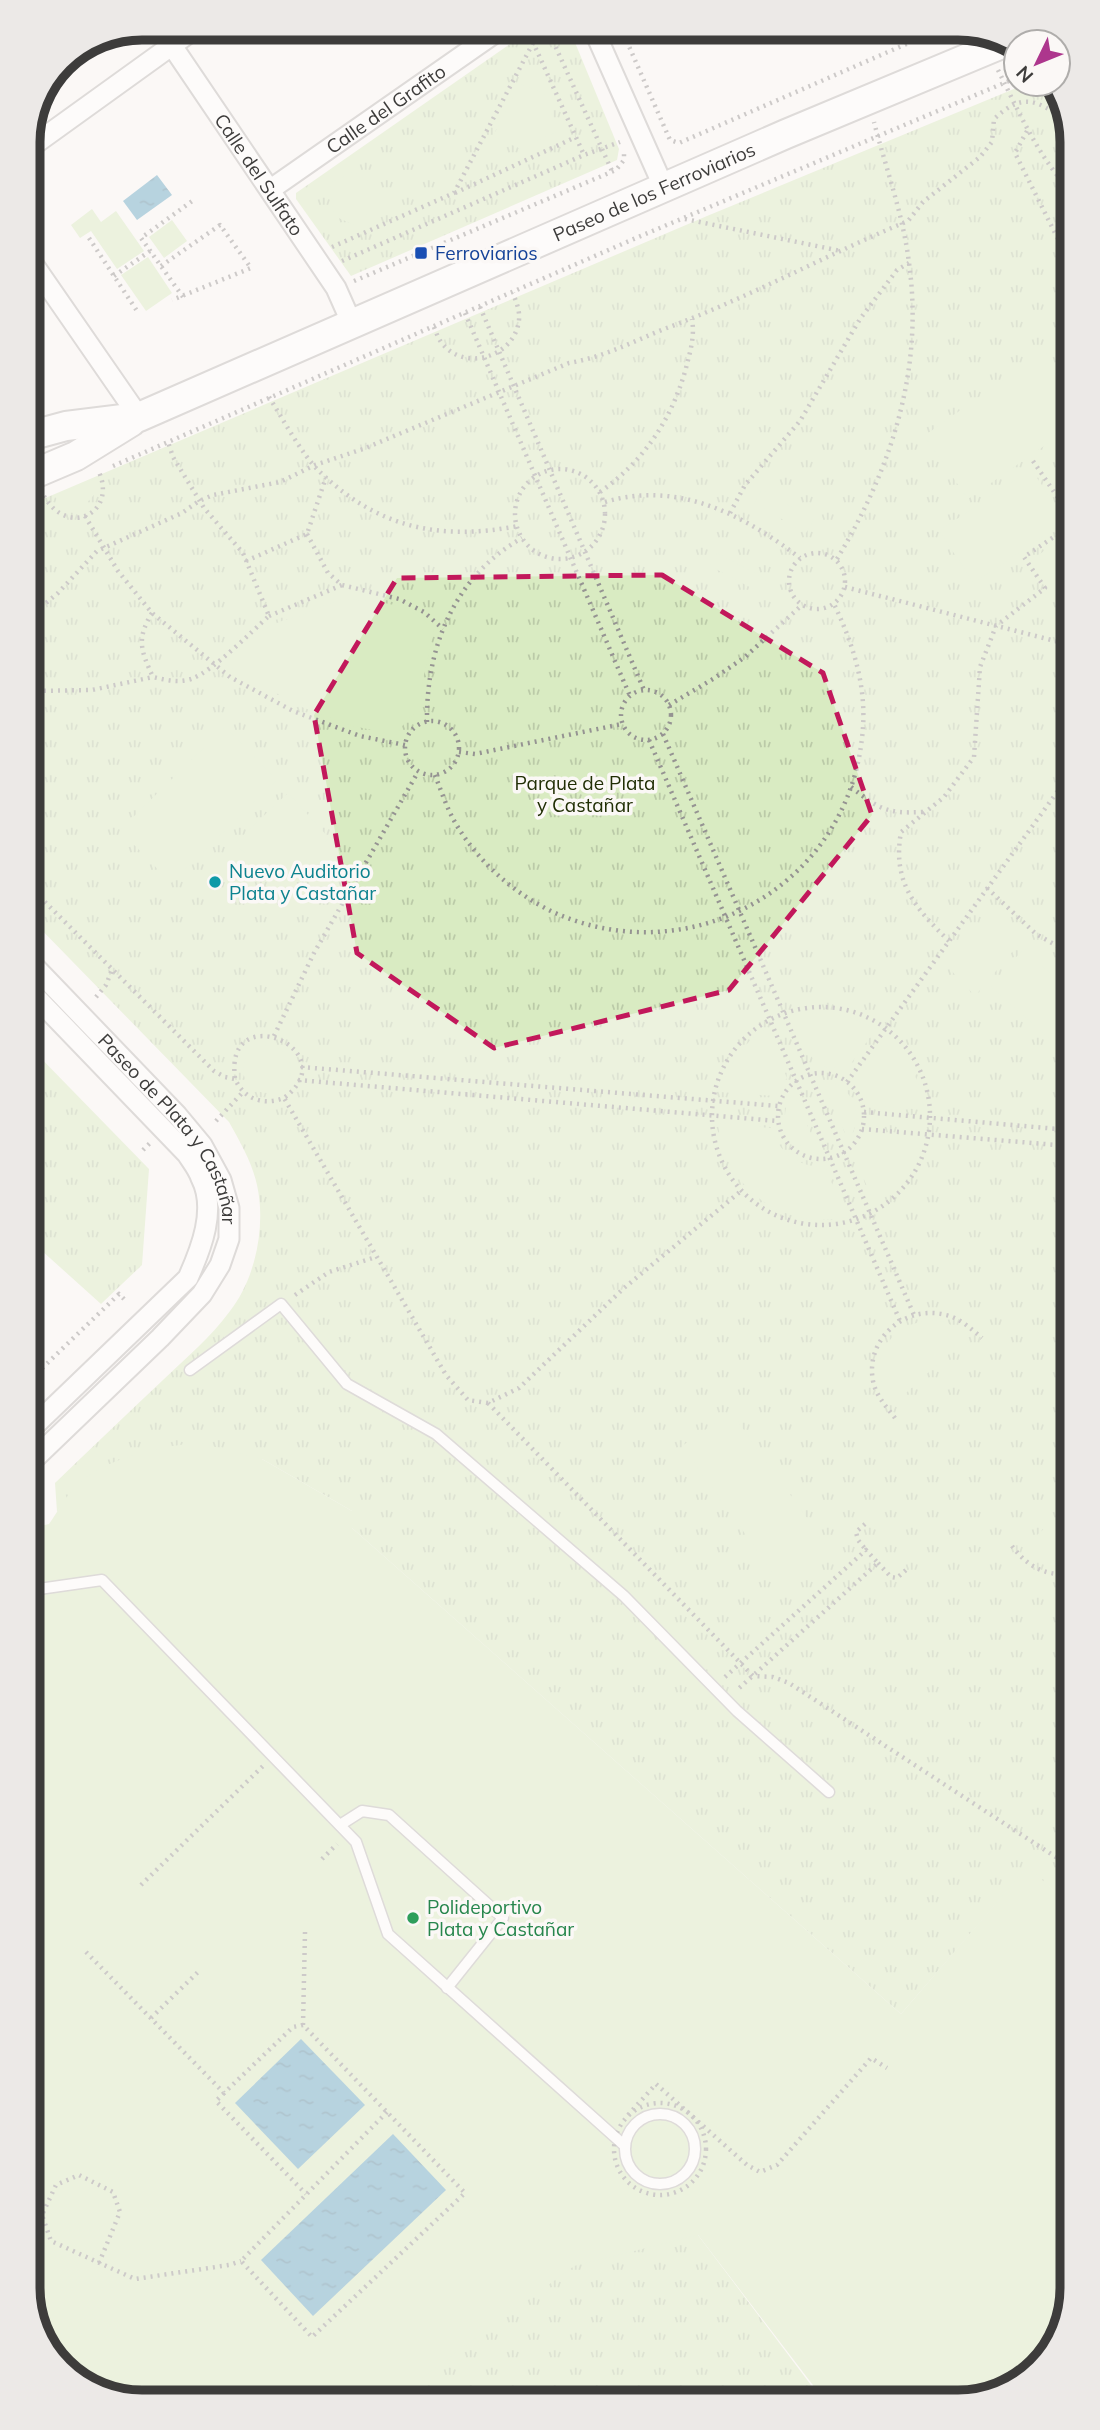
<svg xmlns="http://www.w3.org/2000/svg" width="1100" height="2430" font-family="Mulish,sans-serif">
	<defs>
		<pattern id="grass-tufts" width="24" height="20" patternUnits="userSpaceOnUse" patternTransform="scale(1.75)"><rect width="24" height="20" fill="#d9ebc2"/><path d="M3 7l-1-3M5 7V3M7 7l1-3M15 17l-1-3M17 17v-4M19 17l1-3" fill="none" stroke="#bbcaa8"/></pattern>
		<pattern id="water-ripples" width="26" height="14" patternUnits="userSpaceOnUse" patternTransform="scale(1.75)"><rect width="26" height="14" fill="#64a6c3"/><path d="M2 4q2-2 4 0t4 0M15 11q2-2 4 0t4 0" fill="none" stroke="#5488a0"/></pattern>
	</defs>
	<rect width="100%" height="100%" fill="#fbf8f6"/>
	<g fill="url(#grass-tufts)">
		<path d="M533,28H569L619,149L617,160L351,276L296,199V193Z"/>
		<path d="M1026,84H1051L1066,105L1071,1905L1027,1868L901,2014L352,1528V1511L262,1459L74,1489L57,1512L55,1483C91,1448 127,1414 163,1380C186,1358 211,1337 230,1311C256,1278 266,1225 257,1185C252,1162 240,1142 229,1122L30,918L29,505L707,216Z"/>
		<path d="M31,1048L149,1169L142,1265L101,1304L31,1241Z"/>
		<path d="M492,2182L698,2235L820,2397L134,2402L72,2378L34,2325V2219Z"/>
	</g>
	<g fill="#d9ebc2">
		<path d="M520,84L544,93L558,131L521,149L493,136Z"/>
		<path d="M353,172L382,189L359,227L334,216L330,183Z"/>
		<path d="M92,209L101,222L116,211L144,251L117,269L91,231L80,238L71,225Z"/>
		<path d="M172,220L187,241L164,258L149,237Z"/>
		<path d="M148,257L172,293L146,311L121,275Z"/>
		<path d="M1044,351L1067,383V430L968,499L924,436Z"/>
		<path d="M1031,469L1066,521L974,583L939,531Z"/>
		<path d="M93,480V496L82,508H65L54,496Z"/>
		<path d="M762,490L814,520L806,533L754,503Z"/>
		<path d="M1067,535V606L1034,558Z"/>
		<path d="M717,553L766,579L759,592L710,566Z"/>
		<path d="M344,599C380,602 408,601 434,630L422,684L421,711L408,718L396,735L353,726L299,706L225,664C239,647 256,633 277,623C285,619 294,618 303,615C317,608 329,603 344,599Z"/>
		<path d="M225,727L277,780L171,883L120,830Z"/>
		<path d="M288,793L329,838L277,888L235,843Z"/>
		<path d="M989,916L1018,945L975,996L947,966Z"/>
		<path d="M1024,948L1068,991V1021L1050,1039L991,987Z"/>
		<path d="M812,1013L849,1017L876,1029L845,1072L835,1068L816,1066L794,1016Z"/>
		<path d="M766,1029L787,1078L774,1096L720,1092C728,1066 742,1043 766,1029Z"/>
		<path d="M887,1038C910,1057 920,1081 924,1110L870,1105L863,1089L856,1081Z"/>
		<circle cx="267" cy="1069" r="24"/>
		<path d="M822,1081C852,1083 867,1116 848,1140Z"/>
		<path d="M793,1093L819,1152C789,1149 775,1117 793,1093Z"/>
		<path d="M718,1123L771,1128C779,1153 798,1167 825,1167L846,1217C783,1232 723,1186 718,1123Z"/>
		<path d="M867,1136L921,1142C915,1169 898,1189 875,1204L853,1155Z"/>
		<path d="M933,1320L946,1322L968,1336L893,1405C864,1366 885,1323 933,1320Z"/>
		<path d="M731,1412L827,1546L779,1581L682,1446Z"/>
		<path d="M200,1443L262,1459L352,1511V1528L901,2014L1027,1867L1071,1905L1072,2288L1049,2357L995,2396L822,2397L698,2235L574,2266L392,2400L134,2402L74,2379L63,2363L34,2282L32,1528L49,1524C57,1513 64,1499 74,1488C101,1459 161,1445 200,1443Z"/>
		<path d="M1070,1505V1565C1051,1566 1037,1561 1024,1547Z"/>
	</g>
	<g fill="url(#water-ripples)">
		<path d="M157,175L172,195L137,220L123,201Z"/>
		<path d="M301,2039L365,2105L298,2169L235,2103Z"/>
		<path d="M393,2134L446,2190L313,2316L261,2260Z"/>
	</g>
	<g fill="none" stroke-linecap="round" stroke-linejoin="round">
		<defs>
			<g id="lane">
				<path d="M190,1370L281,1304L347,1384L436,1434L624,1596L737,1711L829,1792"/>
				<path d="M32,1590L102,1580L356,1842L388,1934L625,2146"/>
				<path d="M340,1825L362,1811L389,1815L503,1918L447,1988"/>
				<circle cx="660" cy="2149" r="35"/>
			</g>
			<g id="street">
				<path id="s1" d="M160,28L336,288L352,324"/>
				<path d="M593,28L664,188"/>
				<path d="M28,149L196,28"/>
				<path id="s2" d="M271,189L502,28"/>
				<path d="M29,258L139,417"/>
				<path id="s3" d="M30,962L177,1115L202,1145L221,1180L229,1208V1239L220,1265L202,1294L160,1338L32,1461"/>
				<path d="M31,992L187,1154C192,1162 198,1169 201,1178C217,1209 201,1249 188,1278L32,1428"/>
			</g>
			<g id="secondary">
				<path id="s4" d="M29,436L66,426L139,417L786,134L1004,43"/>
				<path d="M29,476L76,456L131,422"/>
			</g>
		</defs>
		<use href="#lane" stroke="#bbb8b6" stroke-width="13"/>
		<use href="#street" stroke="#bbb8b6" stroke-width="23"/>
		<use href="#secondary" stroke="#bbb8b6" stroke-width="32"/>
		<g stroke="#959392" stroke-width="4.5" stroke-dasharray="2 5" stroke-linecap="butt">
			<path d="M547,28L612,171"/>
			<path d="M621,28L670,140L679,143L943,28"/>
			<path d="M527,29L584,155"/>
			<path d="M998,70C1018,110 1036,152 1066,186"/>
			<path d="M1027,131L1015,153L1066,255"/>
			<path d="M455,193L576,137"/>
			<path d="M685,219L841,251"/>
			<path d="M89,238L139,314"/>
			<path d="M332,247L454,193L533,43L543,28"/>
			<path d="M342,261L584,155L620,142"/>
			<path d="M161,266L220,225L251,268L172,300"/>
			<path d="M114,276L150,251"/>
			<path d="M354,281L616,170L624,160V152"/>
			<path d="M183,297L141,238L195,199"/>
			<path d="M480,307L644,690"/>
			<path d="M465,313L630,696"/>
			<path d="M434,327C436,332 438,338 441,342C464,373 515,357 519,320C520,310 516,302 513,293"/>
			<path d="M269,397C283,419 302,455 320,472C378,528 440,541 518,526"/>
			<path d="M1033,461L1067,511"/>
			<path d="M113,466L636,238L1016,78"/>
			<circle cx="560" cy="514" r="45"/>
			<path d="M600,492C644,461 672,419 686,368C690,352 695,337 692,319"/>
			<path d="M44,496C68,538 117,513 99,472"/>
			<path d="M605,502C678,480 744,515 800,558"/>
			<path d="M730,513L745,485L800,421L860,319L897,270L909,263"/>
			<path d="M85,516L118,571L152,613L230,677L293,711L360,736L405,745"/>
			<path d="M307,534L328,573L342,585L399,599L424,612L443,629"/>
			<circle cx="817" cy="581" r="28"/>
			<path d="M837,559C891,469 924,370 909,263C903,214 886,169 874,122"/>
			<path d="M246,561L307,534L326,477"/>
			<path d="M845,587L1067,644"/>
			<path d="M152,613C136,639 141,651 153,677C166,680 178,683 191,679C212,672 251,632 269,616L243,553L204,508L173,457L168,442"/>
			<path d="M30,616L58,593L97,551L182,513L199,501L213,495L280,482L315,465L363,449L569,363C604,357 632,342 664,329C748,298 826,255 908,221L923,202L980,157L992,142L994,119C1023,92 1036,100 1066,120"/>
			<path d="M269,616L342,585"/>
			<circle cx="646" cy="715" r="25"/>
			<path d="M30,691L92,690L153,677"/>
			<path d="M669,705L713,679L745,657L802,605"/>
			<circle cx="432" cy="748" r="27"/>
			<path d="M427,722C426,646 455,576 522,538"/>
			<path d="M663,734L914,1315"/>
			<path d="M649,740L900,1321"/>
			<path d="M459,752L475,754L622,724"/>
			<path d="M435,775C442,793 448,812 459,829C481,864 515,894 553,912C689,974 846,887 862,738C868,690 854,646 834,604"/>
			<path d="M851,787C879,809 887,814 923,812"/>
			<path d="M30,887L214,1071L225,1077L235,1079C244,1099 263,1106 284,1098L446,1375L468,1400L488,1403L519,1388L624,1288L741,1191"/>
			<path d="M987,888L1036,934L1068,952"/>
			<path d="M949,941C915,908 892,882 901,832L944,797L974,757L980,667L996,626L1045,588L1024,557L1067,528"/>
			<path d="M96,997L106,985L112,970"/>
			<circle cx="821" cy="1116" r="109"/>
			<path d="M274,1036L314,953L418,772"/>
			<path d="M301,1067L778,1106"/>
			<circle cx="821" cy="1116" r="43"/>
			<path d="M235,1078C224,997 348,1050 284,1098"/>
			<path d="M298,1080L777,1121"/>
			<path d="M847,1082L1068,777"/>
			<path d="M864,1112L1069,1130"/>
			<path d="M216,1121L243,1092"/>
			<path d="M862,1129L1069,1146"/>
			<path d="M143,1150L150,1143"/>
			<path d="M295,1295L329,1272L376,1257"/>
			<path d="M32,1378L119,1294L126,1301"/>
			<path d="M488,1403L753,1676L773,1677L789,1683L1071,1867"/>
			<path d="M895,1418C886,1406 876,1396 873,1381C865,1339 905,1304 946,1315C960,1318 971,1329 982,1338"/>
			<path d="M865,1524L856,1532L858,1540L866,1550"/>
			<path d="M1012,1546C1027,1566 1044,1576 1070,1574"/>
			<path d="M878,1563L891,1577L897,1578L906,1570"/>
			<path d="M725,1677L866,1550L878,1563L737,1690"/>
			<path d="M322,1859L337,1844"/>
			<path d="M141,1885L263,1766"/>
			<path d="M86,1952L224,2093L293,2027L303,2025L465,2193L312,2337L241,2261L387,2112"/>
			<path d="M151,2018L199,1971"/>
			<path d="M303,2025L305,1932"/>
			<path d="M224,2093L216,2101L306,2194"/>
			<circle cx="660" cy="2149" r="46"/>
			<path d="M628,2115L656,2084L747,2165L760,2172L777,2165L871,2058L887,2068"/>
			<path d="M99,2263L120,2212L113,2192L79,2175L56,2185L42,2215L51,2241L135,2279L229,2265L241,2261"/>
		</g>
		<use href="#lane" stroke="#fff" stroke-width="10"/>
		<use href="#street" stroke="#fff" stroke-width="19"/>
		<use href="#secondary" stroke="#fff" stroke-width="28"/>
	</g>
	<path d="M0 0H1100V2430H0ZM662,575L823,673L872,815L729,990L494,1048L357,953L314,715L397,578Z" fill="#fbf8f6" fill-opacity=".55" fill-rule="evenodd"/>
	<path fill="none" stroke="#c2185b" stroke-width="5" stroke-dasharray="14 9" stroke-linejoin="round" d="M662,575L823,673L872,815L729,990L494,1048L357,953L314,715L397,578Z"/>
	<rect fill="#1a4fb4" stroke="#fbf8f6" stroke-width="2.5" x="414" y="246" width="14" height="14" rx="3.5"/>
	<circle fill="#0f9aa8" stroke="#fbf8f6" stroke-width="2.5" cx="215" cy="882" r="7"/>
	<circle fill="#2e9e5b" stroke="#fbf8f6" stroke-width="2.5" cx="413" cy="1918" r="7"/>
	<g text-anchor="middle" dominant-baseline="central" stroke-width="7" stroke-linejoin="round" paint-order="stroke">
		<g font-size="19" fill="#3d3c3b" stroke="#fbf8f6">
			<text stroke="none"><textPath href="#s2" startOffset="140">Calle del Grafito</textPath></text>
			<text stroke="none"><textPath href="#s1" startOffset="177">Calle del Sulfato</textPath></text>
			<text stroke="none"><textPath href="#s4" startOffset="674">Paseo de los Ferroviarios</textPath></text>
			<text stroke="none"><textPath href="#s3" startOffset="220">Paseo de Plata y Castañar</textPath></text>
		</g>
		<g font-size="19" fill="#164399" stroke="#fbf8f6" text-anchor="start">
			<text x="435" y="253">Ferroviarios</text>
		</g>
		<g font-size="19" fill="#212f05" stroke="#fbf8f6">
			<text x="585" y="783">Parque de Plata<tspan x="585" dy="22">y Castañar</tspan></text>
		</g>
		<g font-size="19" fill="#0d838f" stroke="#fbf8f6" text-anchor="start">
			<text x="229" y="871">Nuevo Auditorio<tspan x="229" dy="22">Plata y Castañar</tspan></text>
		</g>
		<g font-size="19" fill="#27864d" stroke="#fbf8f6" text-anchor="start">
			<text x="427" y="1907">Polideportivo<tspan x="427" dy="22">Plata y Castañar</tspan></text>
		</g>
	</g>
	<path d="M0 0H1100V2430H0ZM142 40H958A102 102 0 0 1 1060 142V2288A102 102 0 0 1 958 2390H142A102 102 0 0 1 40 2288V142A102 102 0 0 1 142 40Z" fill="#ece9e7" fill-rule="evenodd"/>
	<path fill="none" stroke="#3d3c3b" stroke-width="9" d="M142 40H958A102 102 0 0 1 1060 142V2288A102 102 0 0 1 958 2390H142A102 102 0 0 1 40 2288V142A102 102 0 0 1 142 40Z"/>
	<g transform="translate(1037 63) rotate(227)"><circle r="33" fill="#fbf8f6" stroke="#afadab" stroke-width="2"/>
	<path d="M0-5L12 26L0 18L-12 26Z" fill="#ad368d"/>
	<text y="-10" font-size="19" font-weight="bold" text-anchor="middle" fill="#3d3c3b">N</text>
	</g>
</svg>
